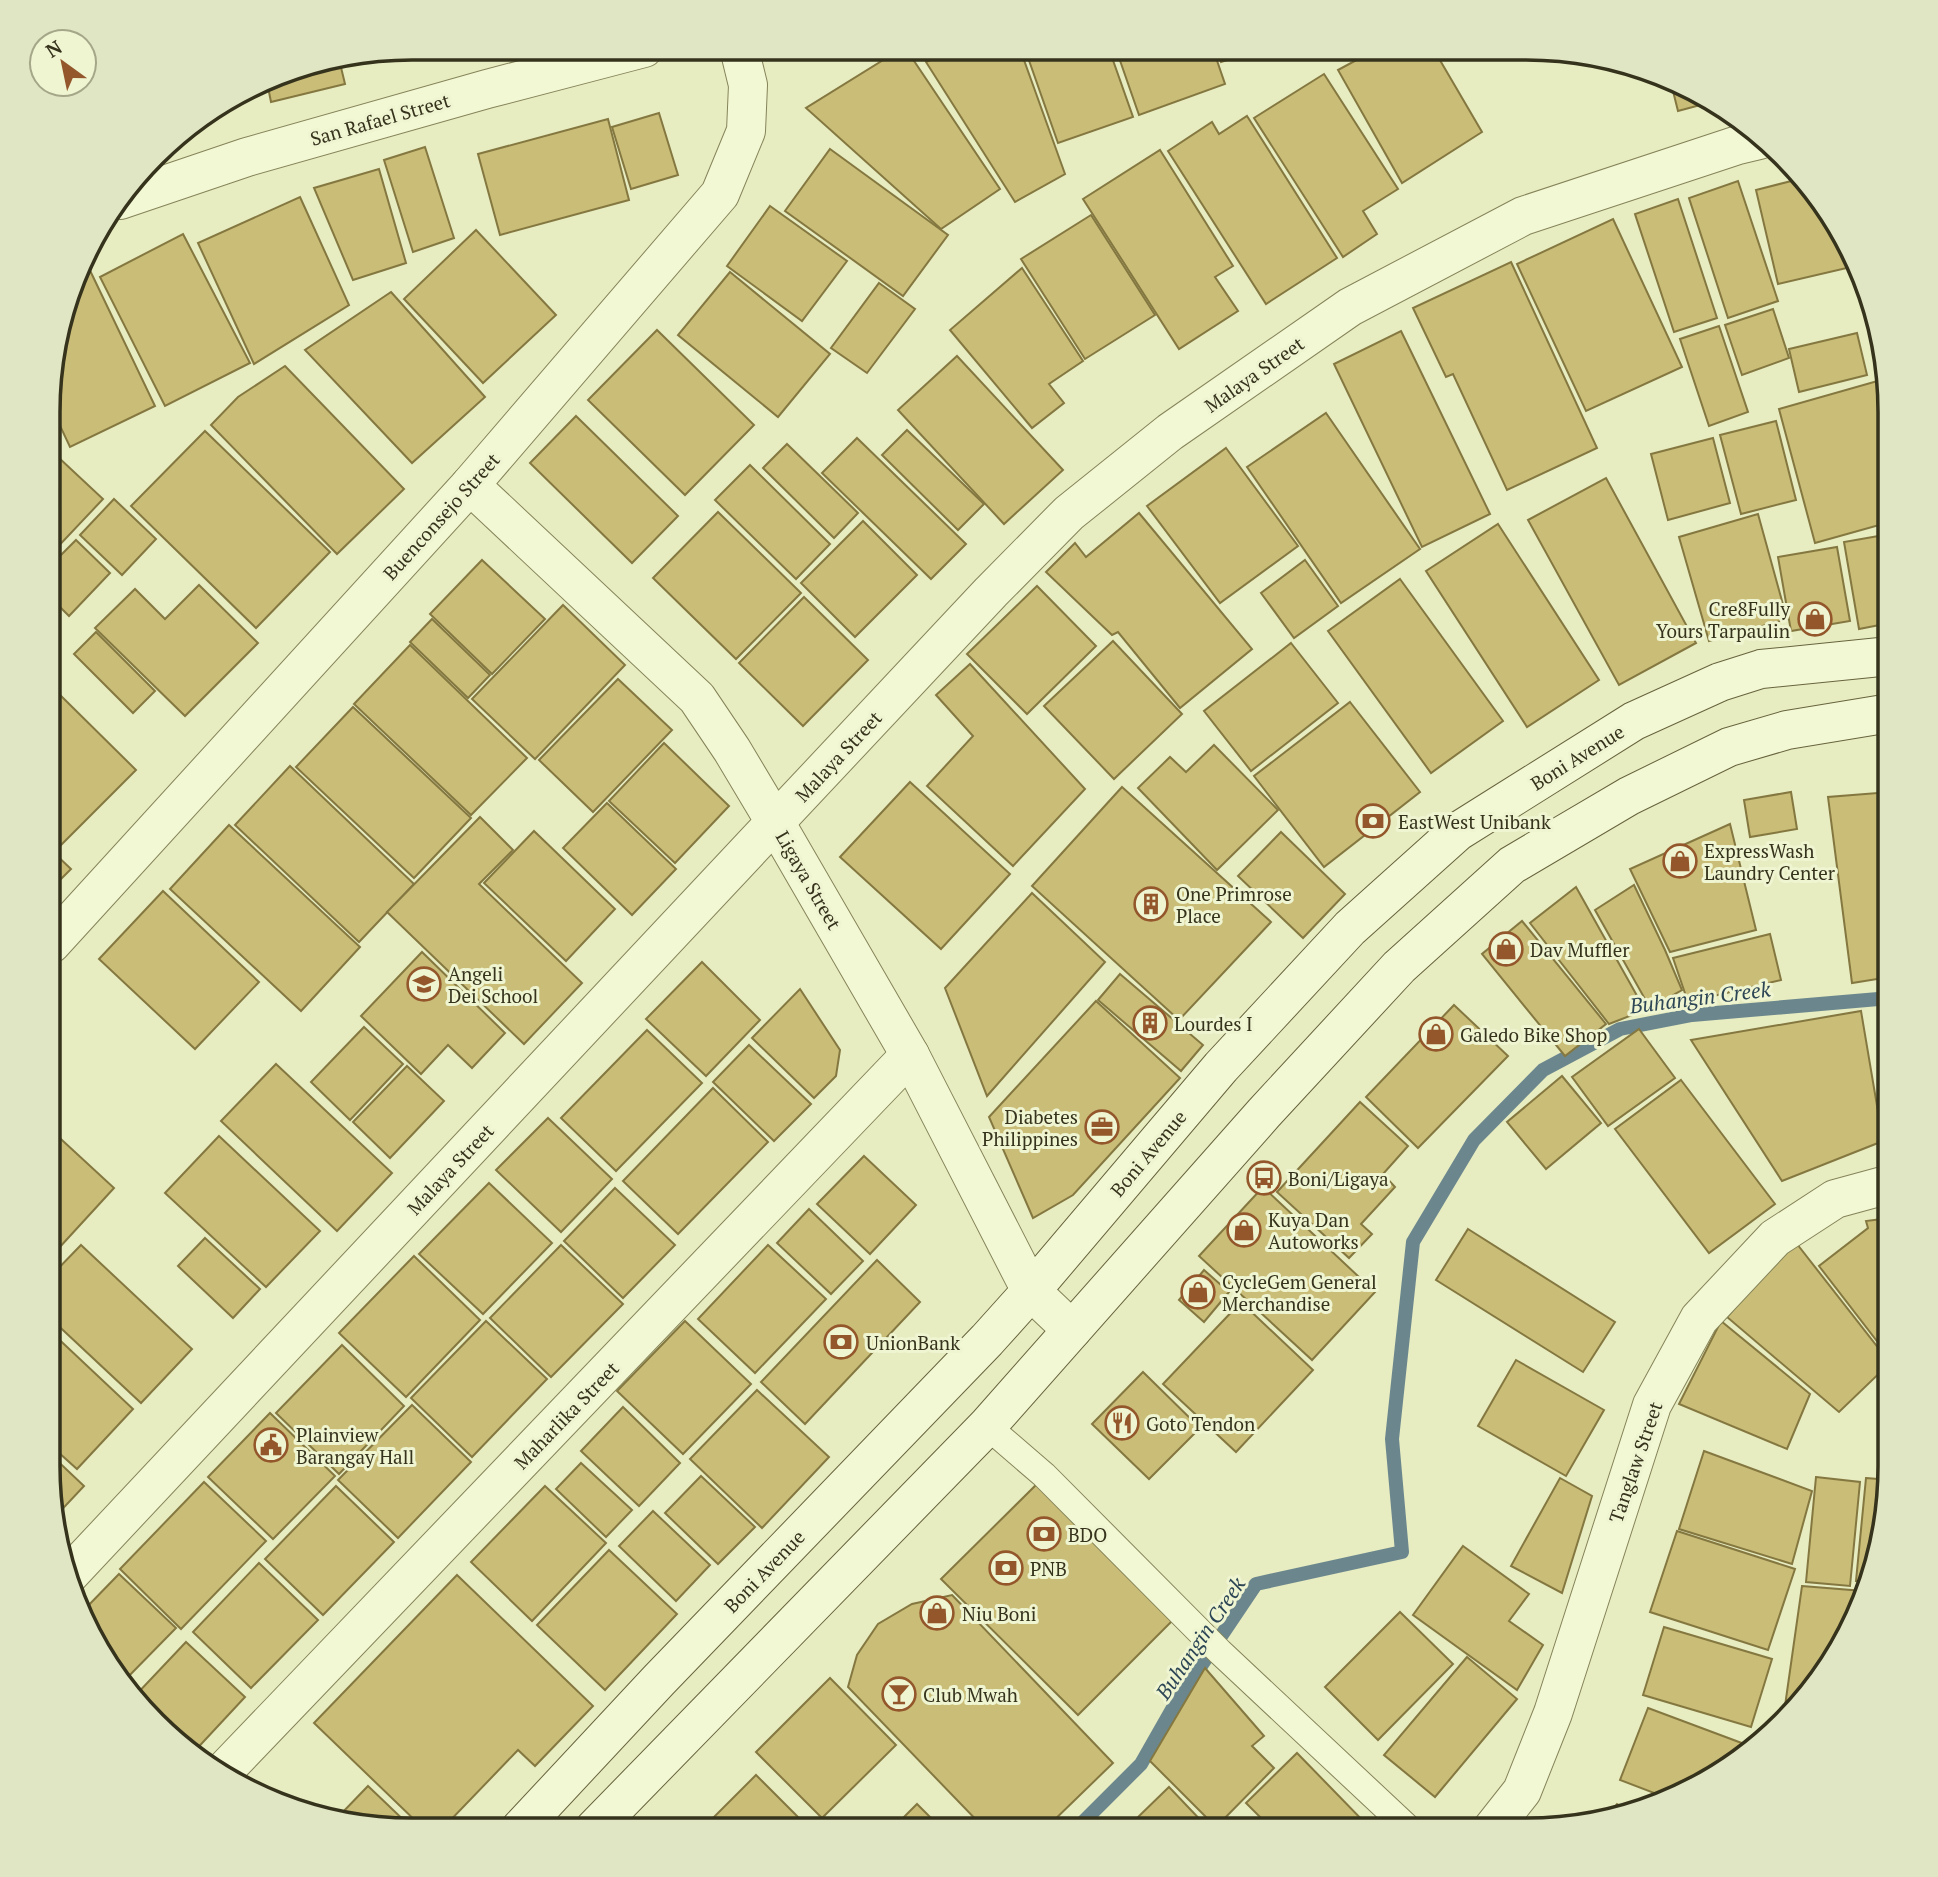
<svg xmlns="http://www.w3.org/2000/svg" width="1938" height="1877" font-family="'PT Serif',serif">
	<rect width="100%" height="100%" fill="#e7ecc1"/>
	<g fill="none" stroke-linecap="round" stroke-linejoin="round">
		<path stroke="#6b878d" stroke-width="14" d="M1076,1829L1141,1764L1174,1706L1256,1584L1402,1552L1392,1439L1413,1242L1474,1140L1543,1070L1620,1029L1692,1015L1890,998"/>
	</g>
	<g fill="#cabd78" stroke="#847840" stroke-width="2">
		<path d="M411,47H423L346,66L344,58Z"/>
		<path d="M431,47H477L434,58Z"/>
		<path d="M901,49H906L1000,189L941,229L806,108Z"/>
		<path d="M955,49H1020L1065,174L1015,202L926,62Z"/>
		<path d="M1025,49H1109L1133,117L1058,143Z"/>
		<path d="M1116,49H1213L1225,84L1139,115Z"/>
		<path d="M1217,49H1263L1221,62Z"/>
		<path d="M1375,50H1434L1482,132L1402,183L1338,70Z"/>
		<path d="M339,59L345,84L271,102L267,82L294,67Z"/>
		<path d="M1324,74L1398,189L1363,211L1377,234L1343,257L1254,118Z"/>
		<path d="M1671,83L1708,96L1715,101L1678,111Z"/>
		<path d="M659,113L678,175L631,189L612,127Z"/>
		<path d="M1247,116L1337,258L1266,304L1168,151L1212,122L1219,134Z"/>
		<path d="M608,119L629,200L500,235L478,154Z"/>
		<path d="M425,147L454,238L413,252L384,160Z"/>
		<path d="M830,149L948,235L903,296L785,211Z"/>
		<path d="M1160,150L1233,266L1215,277L1238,311L1179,349L1083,199Z"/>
		<path d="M379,169L406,263L353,280L314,188Z"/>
		<path d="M1803,178L1815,189L1847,248L1851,267L1778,284L1756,190Z"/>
		<path d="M1738,181L1778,301L1728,318L1689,198Z"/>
		<path d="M300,197L349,305L254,364L198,243Z"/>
		<path d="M1678,199L1717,318L1674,332L1635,214Z"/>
		<path d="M770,206L847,261L802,321L727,266Z"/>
		<path d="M1091,215L1155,315L1085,359L1021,259Z"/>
		<path d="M1613,219L1682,367L1586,411L1517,264Z"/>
		<path d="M476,230L556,315L483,383L404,299Z"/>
		<path d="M183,234L250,363L165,406L100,277Z"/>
		<path d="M85,260L155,406L70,447L54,413V341Z"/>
		<path d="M1511,262L1597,448L1507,490L1453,374L1446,377L1413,308Z"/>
		<path d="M1022,268L1083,361L1049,384L1064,403L1032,428L950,330Z"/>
		<path d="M730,272L830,354L778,417L678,335Z"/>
		<path d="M879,283L915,309L867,373L831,348Z"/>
		<path d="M391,292L485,397L412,463L305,350Z"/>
		<path d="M1773,309L1789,358L1742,375L1725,325Z"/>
		<path d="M1719,326L1748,412L1709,426L1680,339Z"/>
		<path d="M657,330L754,425L685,495L588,400Z"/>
		<path d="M1401,331L1490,514L1422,547L1334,364Z"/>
		<path d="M1857,333L1867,375L1799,392L1789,349Z"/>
		<path d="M957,356L1063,470L1004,524L898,410Z"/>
		<path d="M285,366L404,489L337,554L211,425L238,397Z"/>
		<path d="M1888,378L1890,388V522L1815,543L1779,409Z"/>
		<path d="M1326,413L1420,549L1341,603L1247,467Z"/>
		<path d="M576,416L678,516L632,563L530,463Z"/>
		<path d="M1776,421L1796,500L1741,514L1720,435Z"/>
		<path d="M907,430L984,504L958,530L882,455Z"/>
		<path d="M205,431L330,552L256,628L131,506Z"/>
		<path d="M857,438L966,544L931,579L822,473Z"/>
		<path d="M1713,438L1730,503L1668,520L1651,454Z"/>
		<path d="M787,444L858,513L834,538L763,468Z"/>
		<path d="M1226,448L1298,546L1220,603L1147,506Z"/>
		<path d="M58,457L103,499L53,552L54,462Z"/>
		<path d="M750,465L830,544L796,579L715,500Z"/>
		<path d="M1606,478L1696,643L1619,685L1528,520Z"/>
		<path d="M114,499L156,539L122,575L80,535Z"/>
		<path d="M718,512L801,593L736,659L653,578Z"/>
		<path d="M1139,513L1252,649L1180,708L1118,632L1112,635L1046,572L1075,543L1086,557Z"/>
		<path d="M1758,514L1787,619L1709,641L1679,537Z"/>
		<path d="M863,521L917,575L855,637L801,583Z"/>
		<path d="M1498,524L1599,680L1527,727L1426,571Z"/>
		<path d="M1890,534V623L1859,629L1844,542Z"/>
		<path d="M76,540L110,573L69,616L53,600V563Z"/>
		<path d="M1837,547L1850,621L1791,631L1778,557Z"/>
		<path d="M482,560L545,619L492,674L430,614Z"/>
		<path d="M1305,560L1338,606L1294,638L1261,593Z"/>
		<path d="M1400,579L1503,721L1431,773L1328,631Z"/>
		<path d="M199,585L258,643L185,716L95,628L135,589L165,619Z"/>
		<path d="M1037,586L1096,646L1027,714L967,654Z"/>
		<path d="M804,597L868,660L803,726L739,663Z"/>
		<path d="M563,605L625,665L535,759L472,699Z"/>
		<path d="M432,619L490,675L468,698L410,642Z"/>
		<path d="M96,632L155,691L133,713L74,654Z"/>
		<path d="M1113,641L1182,714L1114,779L1044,706Z"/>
		<path d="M1291,643L1338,703L1251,771L1204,711Z"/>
		<path d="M410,645L527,758L471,815L354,704Z"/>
		<path d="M970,664L1085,789L1013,866L927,786L973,736L936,695Z"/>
		<path d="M618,679L672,730L593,812L539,760Z"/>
		<path d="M52,687L136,770L58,848L51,841Z"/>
		<path d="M1350,702L1420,792L1324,867L1254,776Z"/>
		<path d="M353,707L471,818L414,878L296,767Z"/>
		<path d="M664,743L729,806L675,863L609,801Z"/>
		<path d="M1214,745L1278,810L1217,870L1138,788L1170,757L1186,772Z"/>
		<path d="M290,766L414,884L359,942L235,825Z"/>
		<path d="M910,782L1010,874L941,949L840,857Z"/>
		<path d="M1122,787L1271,922L1179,1020L1032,886Z"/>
		<path d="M1791,792L1797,829L1750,837L1744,800Z"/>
		<path d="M1890,792V977L1852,983L1828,797Z"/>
		<path d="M607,803L676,869L632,915L563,848Z"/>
		<path d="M480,817L513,850L479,884L582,983L524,1044L387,912Z"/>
		<path d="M1730,824L1756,930L1670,952L1630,869Z"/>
		<path d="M229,825L360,947L301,1011L170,889Z"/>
		<path d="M534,831L615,909L566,961L484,883Z"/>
		<path d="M1281,832L1345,894L1303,938L1238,876Z"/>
		<path d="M51,850L71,869L51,889Z"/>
		<path d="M1634,885L1665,950L1682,990L1650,1008L1595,910Z"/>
		<path d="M1576,887L1645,1010L1609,1024L1530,923Z"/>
		<path d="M163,891L259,982L195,1049L99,959Z"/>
		<path d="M1032,893L1105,962L987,1096L945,988Z"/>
		<path d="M1522,921L1606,1024L1565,1056L1482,954Z"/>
		<path d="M1770,934L1781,980L1688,1002L1673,958Z"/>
		<path d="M422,952L505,1033L472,1068L448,1045L421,1074L361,1016Z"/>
		<path d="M702,962L760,1020L706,1076L646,1019Z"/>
		<path d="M1120,974L1203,1045L1181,1071L1098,1000Z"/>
		<path d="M800,989L840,1050L836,1076L814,1098L752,1038Z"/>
		<path d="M1096,1001L1180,1078L1073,1195L1033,1218L989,1117Z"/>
		<path d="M1454,1005L1508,1056L1418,1148L1366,1097Z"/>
		<path d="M1890,1008V1149H1889L1878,1009Z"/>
		<path d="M1861,1011L1883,1141L1782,1181L1691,1040Z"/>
		<path d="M364,1027L403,1064L350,1120L311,1082Z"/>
		<path d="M1639,1029L1675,1078L1608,1126L1572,1077Z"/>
		<path d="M647,1030L702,1083L616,1171L561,1118Z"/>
		<path d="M749,1045L811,1104L774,1141L713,1082Z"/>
		<path d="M276,1064L392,1173L337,1231L221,1121Z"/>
		<path d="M407,1066L444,1101L390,1158L353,1122Z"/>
		<path d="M1562,1076L1601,1123L1546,1169L1507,1122Z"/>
		<path d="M1681,1080L1775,1204L1709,1253L1615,1129Z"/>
		<path d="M713,1088L768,1142L678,1234L623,1181Z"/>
		<path d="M1360,1102L1408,1146L1383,1174L1395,1187L1361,1224L1372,1234L1349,1258L1277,1192Z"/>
		<path d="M548,1118L612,1179L561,1232L496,1170Z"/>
		<path d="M50,1129L114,1188L58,1249L49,1241Z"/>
		<path d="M219,1136L320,1231L266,1287L165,1193Z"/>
		<path d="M864,1156L916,1205L870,1254L817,1204Z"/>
		<path d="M489,1183L552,1243L483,1314L419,1254Z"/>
		<path d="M1263,1187L1375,1292L1312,1360L1199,1256Z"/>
		<path d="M615,1188L675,1245L623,1298L564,1241Z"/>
		<path d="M809,1209L863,1261L831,1294L777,1243Z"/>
		<path d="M1890,1218V1358L1819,1266L1868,1228L1866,1221Z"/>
		<path d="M1468,1229L1615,1322L1583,1372L1436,1280Z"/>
		<path d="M205,1238L260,1289L233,1318L178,1266Z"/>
		<path d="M1797,1244L1890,1363L1839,1412L1727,1317L1773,1263Z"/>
		<path d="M81,1245L192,1349L141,1403L49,1317V1278Z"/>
		<path d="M561,1245L623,1304L551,1377L490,1318Z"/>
		<path d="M768,1245L826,1299L755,1373L698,1319Z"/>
		<path d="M414,1256L480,1320L406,1397L339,1333Z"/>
		<path d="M877,1260L920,1302L805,1424L761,1382Z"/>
		<path d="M1204,1270L1229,1292L1204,1322L1179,1300Z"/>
		<path d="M1241,1302L1313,1370L1236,1452L1163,1384Z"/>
		<path d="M486,1321L547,1379L472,1457L411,1398Z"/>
		<path d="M685,1321L751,1384L683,1454L617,1391Z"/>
		<path d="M1721,1321L1810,1394L1787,1449L1679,1404Z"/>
		<path d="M49,1330L133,1409L77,1469L48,1443Z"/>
		<path d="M342,1345L404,1406L339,1474L276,1413Z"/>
		<path d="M1516,1360L1604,1410L1566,1476L1478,1426Z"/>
		<path d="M1143,1372L1200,1428L1149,1479L1092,1424Z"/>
		<path d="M757,1390L829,1457L762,1528L690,1459Z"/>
		<path d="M412,1405L471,1462L398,1538L338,1480Z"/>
		<path d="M623,1407L680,1463L639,1506L581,1451Z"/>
		<path d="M270,1413L335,1476L273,1539L208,1477Z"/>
		<path d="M1704,1451L1812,1491L1792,1564L1679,1529Z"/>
		<path d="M48,1452L84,1486L54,1518L48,1489Z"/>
		<path d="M581,1463L632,1510L606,1537L556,1489Z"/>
		<path d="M701,1476L755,1527L718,1564L665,1513Z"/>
		<path d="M1816,1477L1860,1482L1850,1586L1806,1582Z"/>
		<path d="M1560,1478L1592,1496L1562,1593L1511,1566Z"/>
		<path d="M1866,1478L1890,1480V1489L1865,1581H1856Z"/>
		<path d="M1041,1480L1177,1616L1078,1715L941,1579Z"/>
		<path d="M204,1482L266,1541L181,1629L120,1569Z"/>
		<path d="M336,1486L394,1542L323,1615L265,1559Z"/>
		<path d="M545,1486L606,1543L532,1621L471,1562Z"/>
		<path d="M653,1511L710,1565L676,1601L619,1546Z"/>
		<path d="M1677,1531L1795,1569L1768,1650L1650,1612Z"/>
		<path d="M1463,1546L1529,1594L1509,1621L1543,1645L1517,1690L1413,1615Z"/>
		<path d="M609,1550L677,1614L605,1690L537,1625Z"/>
		<path d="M259,1563L318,1620L251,1688L193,1632Z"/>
		<path d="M119,1574L176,1628L121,1684L82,1612Z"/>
		<path d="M457,1575L593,1706L535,1766L518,1750L442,1829H424L314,1723Z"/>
		<path d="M1802,1586L1863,1591L1853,1627L1815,1688L1783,1720Z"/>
		<path d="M952,1595L1113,1763L1045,1829H985L848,1687L857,1655L878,1624L912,1604Z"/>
		<path d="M1400,1612L1453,1664L1378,1740L1325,1687Z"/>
		<path d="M1664,1627L1772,1659L1751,1727L1643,1695Z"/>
		<path d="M186,1642L245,1697L191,1755L133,1698Z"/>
		<path d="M1467,1657L1517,1699L1435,1797L1384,1755Z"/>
		<path d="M1205,1668L1264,1736L1252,1746L1274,1768L1216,1827L1150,1761Z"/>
		<path d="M830,1678L896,1745L822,1818L756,1752Z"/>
		<path d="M1648,1708L1755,1748L1749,1754L1667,1798L1620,1780Z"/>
		<path d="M1297,1753L1371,1829H1272L1246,1803Z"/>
		<path d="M756,1775L810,1829H702Z"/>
		<path d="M368,1786L413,1829H388L339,1816Z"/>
		<path d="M1169,1787L1209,1829H1147L1137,1818Z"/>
		<path d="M917,1804L942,1829H892Z"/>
		<path d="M1617,1804L1630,1813L1606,1818Z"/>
	</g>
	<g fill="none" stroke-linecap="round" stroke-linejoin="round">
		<defs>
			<path id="service" d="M987,1426L1044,1475L1220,1652L1409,1829"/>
			<g id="minor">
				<path d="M470,485L697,698L732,750L775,822L910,1055L1031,1291L1072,1330"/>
				<path d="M51,944L470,485L720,194L746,131L748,85L739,48"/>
				<path d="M66,1578L991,592L1069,513L1170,432L1350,307L1523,216L1738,145L1759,140"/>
				<path d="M221,1774L910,1055"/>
				<path d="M1492,1829L1522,1791L1553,1713L1652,1405L1699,1319L1775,1238L1835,1199L1890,1184"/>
			</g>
			<path id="tertiary" d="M120,200L247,157L487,89L644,48"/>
			<g id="secondary">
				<path d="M520,1829L659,1680L987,1340L1031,1291L1221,1067L1350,928L1457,832L1634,721L1720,682L1761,669L1890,656"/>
				<path d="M594,1829L987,1426L1264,1113L1399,967L1512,865L1629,796L1729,747L1787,730L1890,713"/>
			</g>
		</defs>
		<use href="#service" stroke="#858459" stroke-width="28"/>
		<use href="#minor" stroke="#858459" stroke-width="40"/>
		<use href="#tertiary" stroke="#858459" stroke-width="40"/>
		<use href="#secondary" stroke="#67643d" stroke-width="40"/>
		<use href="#service" stroke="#f3f8d4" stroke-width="26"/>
		<use href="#minor" stroke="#f3f8d4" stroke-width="38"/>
		<use href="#tertiary" stroke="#f3f8d4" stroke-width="38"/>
		<use href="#secondary" stroke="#f3f8d4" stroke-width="38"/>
	</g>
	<defs>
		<symbol id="shop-ring" viewBox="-11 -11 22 22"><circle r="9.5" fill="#eff4d1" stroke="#93572b" stroke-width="1.5"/><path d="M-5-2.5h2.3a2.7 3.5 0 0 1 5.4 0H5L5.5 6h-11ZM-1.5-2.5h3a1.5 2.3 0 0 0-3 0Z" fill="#93572b"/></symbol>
		<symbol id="bank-ring" viewBox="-11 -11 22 22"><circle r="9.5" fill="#eff4d1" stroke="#93572b" stroke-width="1.5"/><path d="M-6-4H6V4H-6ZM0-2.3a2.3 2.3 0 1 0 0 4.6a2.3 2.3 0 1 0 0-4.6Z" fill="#93572b"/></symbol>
		<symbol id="building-ring" viewBox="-11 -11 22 22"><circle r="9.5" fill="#eff4d1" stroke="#93572b" stroke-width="1.5"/><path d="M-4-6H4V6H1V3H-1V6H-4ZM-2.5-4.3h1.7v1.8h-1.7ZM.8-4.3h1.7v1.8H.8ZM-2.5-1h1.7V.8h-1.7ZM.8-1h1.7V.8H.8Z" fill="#93572b"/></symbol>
		<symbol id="school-ring" viewBox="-11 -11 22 22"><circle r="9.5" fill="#eff4d1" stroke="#93572b" stroke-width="1.5"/><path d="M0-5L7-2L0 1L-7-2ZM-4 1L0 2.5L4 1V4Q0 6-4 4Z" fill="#93572b"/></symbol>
		<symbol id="office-ring" viewBox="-11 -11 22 22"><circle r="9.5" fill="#eff4d1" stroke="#93572b" stroke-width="1.5"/><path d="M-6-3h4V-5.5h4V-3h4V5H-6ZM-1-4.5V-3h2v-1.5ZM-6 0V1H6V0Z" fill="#93572b"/></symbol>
		<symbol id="bus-ring" viewBox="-11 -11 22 22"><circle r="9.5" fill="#eff4d1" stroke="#93572b" stroke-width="1.5"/><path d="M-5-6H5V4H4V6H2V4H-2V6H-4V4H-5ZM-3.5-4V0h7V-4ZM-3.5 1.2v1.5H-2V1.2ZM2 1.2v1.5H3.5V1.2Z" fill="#93572b"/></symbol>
		<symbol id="restaurant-ring" viewBox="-11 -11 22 22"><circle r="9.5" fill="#eff4d1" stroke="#93572b" stroke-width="1.5"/><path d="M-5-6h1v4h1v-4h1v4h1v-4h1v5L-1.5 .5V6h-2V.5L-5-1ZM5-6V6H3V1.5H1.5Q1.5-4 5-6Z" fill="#93572b"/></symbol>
		<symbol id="civic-ring" viewBox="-11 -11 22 22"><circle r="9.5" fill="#eff4d1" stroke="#93572b" stroke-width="1.5"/><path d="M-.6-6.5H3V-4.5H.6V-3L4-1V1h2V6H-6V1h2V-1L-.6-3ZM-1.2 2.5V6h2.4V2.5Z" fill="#93572b"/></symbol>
		<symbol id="bar-ring" viewBox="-11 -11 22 22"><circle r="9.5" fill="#eff4d1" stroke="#93572b" stroke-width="1.5"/><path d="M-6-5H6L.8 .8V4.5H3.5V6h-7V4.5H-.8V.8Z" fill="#93572b"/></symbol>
	</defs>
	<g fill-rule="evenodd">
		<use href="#shop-ring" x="1796" y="600" width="38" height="38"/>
		<use href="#bank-ring" x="1354" y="802" width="38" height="38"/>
		<use href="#shop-ring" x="1661" y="842" width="38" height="38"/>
		<use href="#building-ring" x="1132" y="885" width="38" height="38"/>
		<use href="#shop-ring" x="1487" y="930" width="38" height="38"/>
		<use href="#school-ring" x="405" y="965" width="38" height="38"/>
		<use href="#building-ring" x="1131" y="1004" width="38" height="38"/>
		<use href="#shop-ring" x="1417" y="1015" width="38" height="38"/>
		<use href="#office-ring" x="1083" y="1108" width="38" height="38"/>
		<use href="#bus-ring" x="1245" y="1159" width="38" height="38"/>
		<use href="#shop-ring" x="1225" y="1211" width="38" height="38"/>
		<use href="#shop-ring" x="1179" y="1273" width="38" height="38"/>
		<use href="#bank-ring" x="822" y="1323" width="38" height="38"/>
		<use href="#restaurant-ring" x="1103" y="1404" width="38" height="38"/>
		<use href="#civic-ring" x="252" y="1426" width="38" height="38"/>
		<use href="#bank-ring" x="1025" y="1515" width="38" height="38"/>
		<use href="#bank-ring" x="987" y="1549" width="38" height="38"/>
		<use href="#shop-ring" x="918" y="1594" width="38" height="38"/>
		<use href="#bar-ring" x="880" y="1675" width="38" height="38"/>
	</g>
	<g text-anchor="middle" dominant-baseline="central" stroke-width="6" stroke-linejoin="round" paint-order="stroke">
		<g font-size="19" fill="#36331d" stroke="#eff4d1">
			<text transform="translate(380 119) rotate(-16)">San Rafael Street</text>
			<text transform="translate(1254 374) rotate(-35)">Malaya Street</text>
			<text transform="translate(441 516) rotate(-48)">Buenconsejo Street</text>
			<text transform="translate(838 756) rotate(-47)">Malaya Street</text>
			<text transform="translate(1577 757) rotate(-32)">Boni Avenue</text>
			<text transform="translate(809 880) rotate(60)">Ligaya Street</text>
			<text transform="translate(1148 1153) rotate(-50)">Boni Avenue</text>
			<text transform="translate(450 1169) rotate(-47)">Malaya Street</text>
			<text transform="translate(566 1415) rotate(-46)">Maharlika Street</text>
			<text transform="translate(1635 1462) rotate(-71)">Tanglaw Street</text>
			<text transform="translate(764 1571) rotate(-46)">Boni Avenue</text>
		</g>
		<g font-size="19" fill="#36331d" stroke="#eff4d1" text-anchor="start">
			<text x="1790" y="608" text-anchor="end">Cre8Fully<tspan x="1790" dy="22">Yours Tarpaulin</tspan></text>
			<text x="1398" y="821">EastWest Unibank</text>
			<text x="1704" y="850">ExpressWash<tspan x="1704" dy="22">Laundry Center</tspan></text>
			<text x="1176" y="893">One Primrose<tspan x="1176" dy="22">Place</tspan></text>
			<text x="1530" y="949">Dav Muffler</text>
			<text x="448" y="973">Angeli<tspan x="448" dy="22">Dei School</tspan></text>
			<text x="1174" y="1023">Lourdes I</text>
			<text x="1460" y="1034">Galedo Bike Shop</text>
			<text x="1078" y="1116" text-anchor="end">Diabetes<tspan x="1078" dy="22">Philippines</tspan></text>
			<text x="1288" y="1178">Boni/Ligaya</text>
			<text x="1268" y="1219">Kuya Dan<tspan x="1268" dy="22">Autoworks</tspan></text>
			<text x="1222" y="1281">CycleGem General<tspan x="1222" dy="22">Merchandise</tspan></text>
			<text x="866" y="1342">UnionBank</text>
			<text x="1146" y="1423">Goto Tendon</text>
			<text x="296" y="1434">Plainview<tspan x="296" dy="22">Barangay Hall</tspan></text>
			<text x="1068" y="1534">BDO</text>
			<text x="1030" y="1568">PNB</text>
			<text x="962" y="1613">Niu Boni</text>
			<text x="923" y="1694">Club Mwah</text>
		</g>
		<g font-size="21" font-style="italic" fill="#2d4655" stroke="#eff4d1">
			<text transform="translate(1700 997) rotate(-7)">Buhangin Creek</text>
			<text transform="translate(1200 1638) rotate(-56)">Buhangin Creek</text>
		</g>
	</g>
	<path d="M0 0H1938V1877H0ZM412 60H1526A352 352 0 0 1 1878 412V1466A352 352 0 0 1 1526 1818H412A352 352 0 0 1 60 1466V412A352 352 0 0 1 412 60Z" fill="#e0e5c3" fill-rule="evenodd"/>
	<path fill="none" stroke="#36331d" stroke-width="3.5" d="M412 60H1526A352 352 0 0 1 1878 412V1466A352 352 0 0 1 1526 1818H412A352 352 0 0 1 60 1466V412A352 352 0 0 1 412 60Z"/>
	<g transform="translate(63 63) rotate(327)"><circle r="33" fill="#eff4d1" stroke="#a5a789" stroke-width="2"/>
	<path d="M0-5L12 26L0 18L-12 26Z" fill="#93572b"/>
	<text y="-10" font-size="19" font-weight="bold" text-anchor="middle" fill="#36331d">N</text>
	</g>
</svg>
